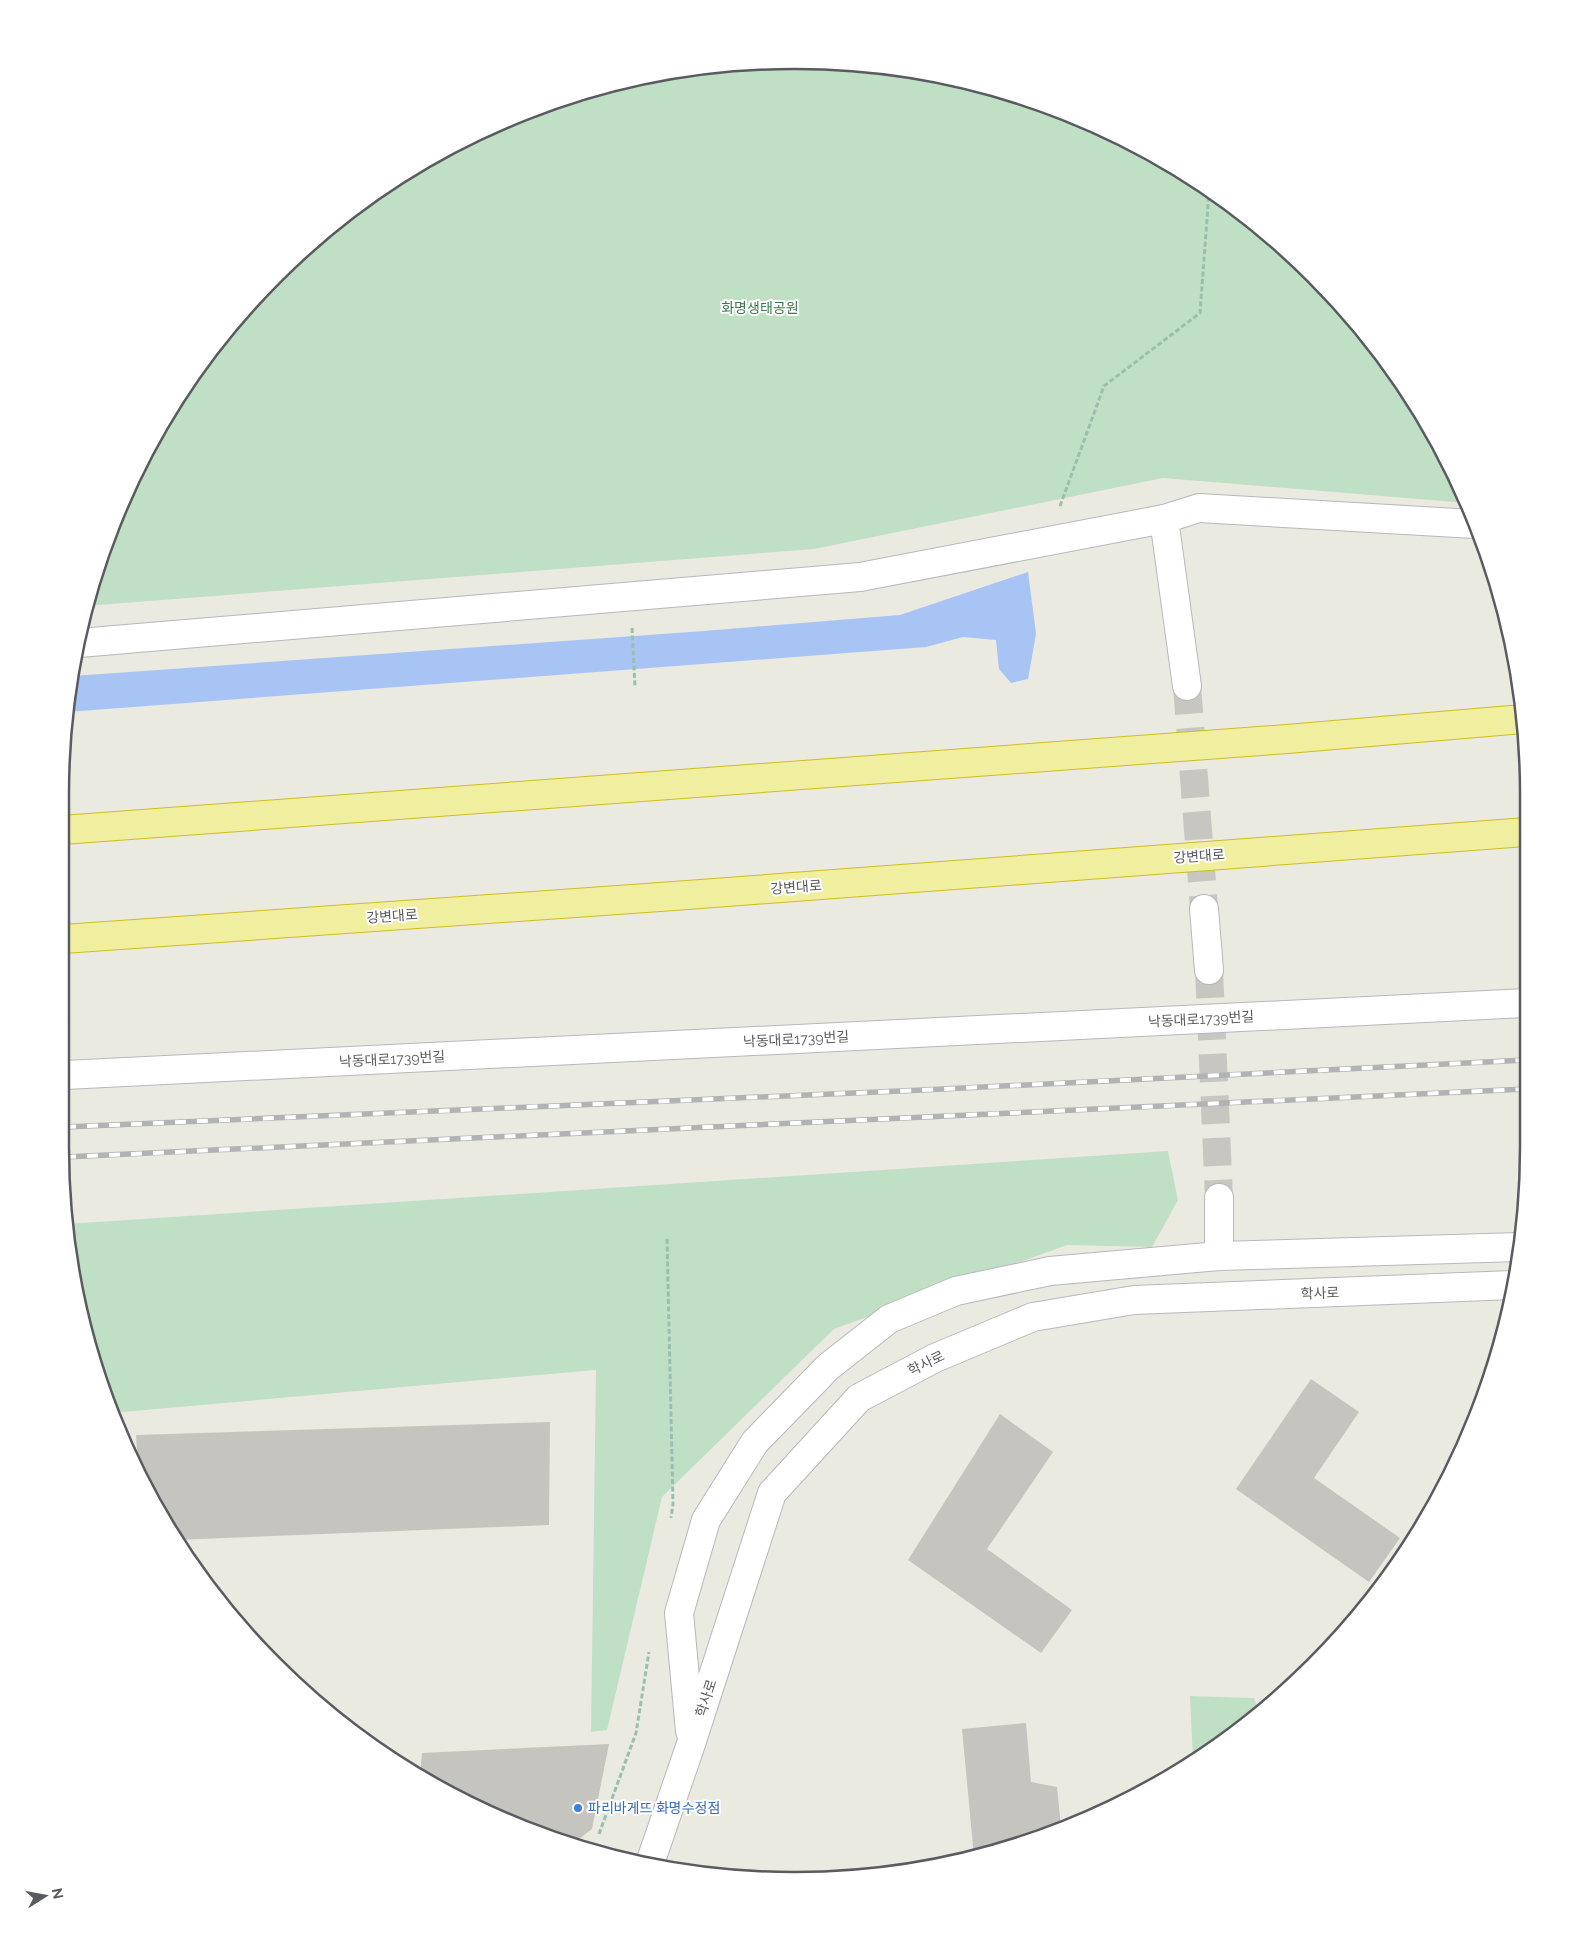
<svg xmlns="http://www.w3.org/2000/svg" width="1589" height="1941" font-family="Raleway,'Noto Sans KR',sans-serif">
	<rect width="100%" height="100%" fill="#ebeae1"/>
	<g fill="#c0e0c6">
		<path d="M747,62L891,66L1031,99L1162,159L1279,242L1377,348L1453,470L1466,503L1163,478L814,549L85,606L116,514L184,387L275,275L386,184L470,136L605,85Z"/>
		<path d="M1168,1151L1178,1200L1152,1247L1067,1245L834,1329L662,1497L607,1730L591,1732L596,1370L111,1413L85,1336L66,1242V1224Z"/>
		<path d="M1190,1696L1254,1698L1259,1713L1241,1729L1193,1760Z"/>
	</g>
	<path fill="#a8c4f4" d="M1028,572L1036,634L1028,679L1011,683L999,669L996,640L963,637L926,647L67,712L73,676L704,631L900,615Z"/>
	<g fill="#c6c4be">
		<path d="M1311,1379L1359,1412L1314,1478L1400,1538L1369,1582L1236,1489Z"/>
		<path d="M1000,1414L1053,1452L987,1549L1072,1610L1041,1653L908,1560Z"/>
		<path d="M550,1422L549,1525L176,1540L158,1513L135,1466L138,1465L136,1435Z"/>
		<path d="M1026,1723L1031,1782L1057,1787L1061,1827L1034,1830V1840L974,1857L962,1729Z"/>
		<path d="M609,1744L592,1829L571,1845L559,1842L470,1805L420,1776L422,1753Z"/>
	</g>
	<g fill="none" stroke-linecap="round" stroke-linejoin="round">
		<g stroke="#c7c6c1" stroke-width="28" stroke-dasharray="28 14" stroke-linecap="butt">
			<path d="M1187,686L1204,909"/>
			<path d="M1209,970L1219,1198"/>
		</g>
		<defs>
			<path id="minor" d="M79,643L860,577L1164,519"/>
			<g id="tertiary">
				<path d="M1187,686L1164,519L1199,508L1474,524"/>
				<path d="M1204,909L1209,970"/>
				<path d="M65,1075L1527,1003"/>
				<path d="M1219,1198V1256"/>
			</g>
			<g id="secondary">
				<path d="M690,1731L679,1613L706,1520L755,1442L828,1367L889,1319L956,1291L1050,1271L1219,1256L1519,1247"/>
				<path d="M649,1866L691,1744L772,1493L859,1398L935,1358L1033,1317L1134,1300L1513,1285"/>
			</g>
			<g id="trunk">
				<path d="M62,830L1287,739L1523,719"/>
				<path d="M63,939L674,896L1527,832"/>
			</g>
		</defs>
		<use href="#minor" stroke="#b7b7bc" stroke-width="30"/>
		<use href="#tertiary" stroke="#b7b7bc" stroke-width="30"/>
		<use href="#secondary" stroke="#b7b8be" stroke-width="30"/>
		<use href="#trunk" stroke="#d1bc1b" stroke-width="30"/>
		<g stroke="#9ac0ad" stroke-width="3" stroke-dasharray="5 2.5" stroke-linecap="butt">
			<path d="M1060,506L1104,386L1200,313L1209,192"/>
			<path d="M632,628L635,687"/>
			<path d="M667,1239L673,1504L671,1518"/>
			<path d="M599,1834L636,1733L649,1652"/>
		</g>
		<use href="#minor" stroke="#fff" stroke-width="28"/>
		<use href="#tertiary" stroke="#fff" stroke-width="28"/>
		<use href="#secondary" stroke="#fff" stroke-width="28"/>
		<use href="#trunk" stroke="#f0efa0" stroke-width="28"/>
		<defs>
			<g id="rail">
				<path d="M65,1127L923,1090L1527,1060"/>
				<path d="M65,1157L1527,1089"/>
			</g>
		</defs>
		<use href="#rail" stroke="#b1b2b2" stroke-width="5.5"/>
		<use href="#rail" stroke="#fff" stroke-width="4" stroke-dasharray="11" stroke-linecap="butt"/>
	</g>
	<circle fill="#3f7fe0" stroke="#fff" stroke-width="2" cx="578" cy="1808" r="5"/>
	<g text-anchor="middle" dominant-baseline="central" stroke-width="4" stroke-linejoin="round" paint-order="stroke">
		<g font-size="14" fill="#3d7b4d" stroke="#fff">
			<text x="760" y="308">화명생태공원</text>
		</g>
		<g font-size="14" fill="#5a5b60" stroke="#fff">
			<text transform="translate(1199 856) rotate(-4)">강변대로</text>
			<text transform="translate(796 887) rotate(-4)">강변대로</text>
			<text transform="translate(392 916) rotate(-4)">강변대로</text>
			<text transform="translate(1201 1019) rotate(-3)">낙동대로1739번길</text>
			<text transform="translate(796 1039) rotate(-3)">낙동대로1739번길</text>
			<text transform="translate(392 1059) rotate(-3)">낙동대로1739번길</text>
			<text transform="translate(1320 1293) rotate(-2)">학사로</text>
			<text transform="translate(926 1363) rotate(-26)">학사로</text>
			<text transform="translate(706 1698) rotate(-72)">학사로</text>
		</g>
		<g font-size="14" fill="#366cbe" stroke="#fff" text-anchor="start">
			<text x="588" y="1808">파리바게뜨 화명수정점</text>
		</g>
	</g>
	<path d="M0 0H1589V1941H0ZM794 69H795A725 725 0 0 1 1520 794V1147A725 725 0 0 1 795 1872H794A725 725 0 0 1 69 1147V794A725 725 0 0 1 794 69Z" fill="#fff" fill-rule="evenodd"/>
	<path fill="none" stroke="#5a5b60" stroke-width="2.5" d="M794 69H795A725 725 0 0 1 1520 794V1147A725 725 0 0 1 795 1872H794A725 725 0 0 1 69 1147V794A725 725 0 0 1 794 69Z"/>
	<g transform="translate(45 1896) rotate(79)" stroke="#ffffff" stroke-width="4" paint-order="stroke">
	<path d="M0-4L9 19L0 12L-9 19Z" fill="#5a5b60"/>
	<text y="-8" font-size="14" font-weight="bold" text-anchor="middle" fill="#5a5b60">N</text>
	</g>
</svg>
